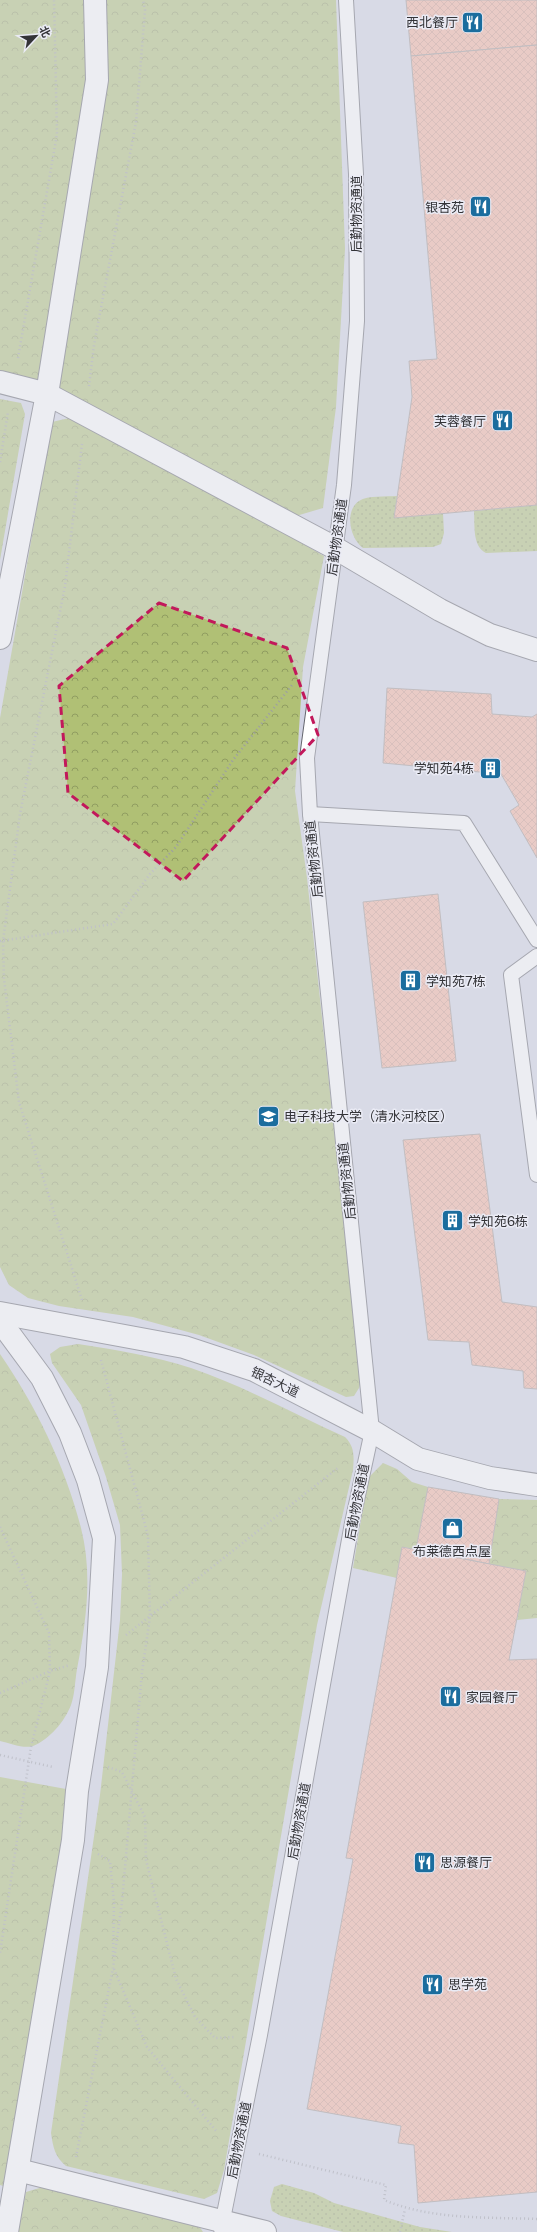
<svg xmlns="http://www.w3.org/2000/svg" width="537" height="2232" font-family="'Public Sans','Noto Sans SC',sans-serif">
	<defs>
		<pattern id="grass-dots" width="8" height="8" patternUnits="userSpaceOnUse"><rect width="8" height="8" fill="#b0c075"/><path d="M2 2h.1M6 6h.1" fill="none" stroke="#909d61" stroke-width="1.8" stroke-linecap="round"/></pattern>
		<pattern id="forest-crowns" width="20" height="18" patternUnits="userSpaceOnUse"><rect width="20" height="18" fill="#b0c075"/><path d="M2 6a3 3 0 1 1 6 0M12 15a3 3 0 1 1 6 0" fill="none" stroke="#909d61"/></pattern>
		<pattern id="building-cross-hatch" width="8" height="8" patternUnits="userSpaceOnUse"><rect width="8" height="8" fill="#f8b49e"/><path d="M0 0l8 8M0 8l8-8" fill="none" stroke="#d59b89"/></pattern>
	</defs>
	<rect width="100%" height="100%" fill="#dddee8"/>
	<rect fill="#d2d4e5" x="0" y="0" width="537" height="2232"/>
	<g fill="url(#grass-dots)">
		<path d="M397,496L394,517L443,513L444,533L441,544L433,547L363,548C350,539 344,511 359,501C368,495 386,497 397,496Z"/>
		<path d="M537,505V551L486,553C472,546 475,525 474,511Z"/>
		<path d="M282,2184L314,2193L334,2203L420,2227L452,2232H343L281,2216L272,2211L270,2201L274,2187Z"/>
	</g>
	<g fill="url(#forest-crowns)">
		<path d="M0,0H336L345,249L336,407L323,508L296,516L0,373Z"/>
		<path d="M0,399L21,403L25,414L0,560Z"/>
		<path d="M82,415L324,556L303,667L295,791L307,878L361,1380L359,1388L354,1396L346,1397L254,1355L199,1335L133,1317L59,1306L28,1298L9,1285L0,1267V718L52,422Z"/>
		<path d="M78,1344C116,1350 154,1356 191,1368C244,1386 294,1414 345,1437C355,1447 354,1457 353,1470L317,1625L224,2170L217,2193L204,2199L66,2166C55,2157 53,2147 51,2133L100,1795L120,1620L122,1574L120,1525L106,1477L81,1405L52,1363L50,1354L60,1347Z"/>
		<path d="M0,1354C36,1406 65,1466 81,1528C93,1575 86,1622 77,1669C75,1680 75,1694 71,1705C65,1721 49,1740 33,1746C24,1749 9,1743 0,1741Z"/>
		<path d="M383,1463L397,1469L412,1482L428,1487L416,1549L402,1547L397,1578L353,1568L368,1478Z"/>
		<path d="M499,1499L537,1500V1618L517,1620L526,1571L489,1564Z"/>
		<path d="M0,1777L77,1791L14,2189L0,2185Z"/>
		<path d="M43,2187L197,2223L203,2232H18L26,2192Z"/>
	</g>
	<g fill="url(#building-cross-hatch)" stroke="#a09692">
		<path d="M406,0H537V45L411,56Z"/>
		<path d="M537,45V505L394,518L412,397L409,361L437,359L411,56Z"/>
		<path d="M387,688L491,694L492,714L532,717L537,714V858L510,811L519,805L501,774L383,763Z"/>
		<path d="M438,894L456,1061L382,1068L363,902Z"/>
		<path d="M480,1134L502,1302L537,1307V1389L524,1388L523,1371L472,1365L469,1342L428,1340L403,1140Z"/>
		<path d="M428,1487L499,1499L489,1564L416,1549Z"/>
		<path d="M402,1547L526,1571L509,1660L537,1659V2192L418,2203L414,2145L398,2143L401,2126L307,2109L353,1859L346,1858Z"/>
	</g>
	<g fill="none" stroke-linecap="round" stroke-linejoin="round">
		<defs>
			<g id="service">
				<path d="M310,814L464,823L537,940"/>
				<path d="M537,956L511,975L537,1175"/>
				<path d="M221,2229L260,2035L352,1523L372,1431L310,814L307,758L344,485L357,321L356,174L346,0"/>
			</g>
			<g id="minor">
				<path d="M0,382L47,394L335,548L440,610L490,635L537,650"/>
				<path d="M0,638L47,394L97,80L95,0"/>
				<path d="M0,1313L184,1347L254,1370L372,1431L418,1459L490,1478L537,1485"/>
				<path d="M0,1321L42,1378L70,1433L88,1480L104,1538L97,1667L77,1791L73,1840L7,2232"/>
				<path d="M18,2170L265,2232"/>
			</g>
		</defs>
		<use href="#service" stroke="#64656d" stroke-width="16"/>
		<use href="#minor" stroke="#64656d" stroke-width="24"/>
		<g stroke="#9c9da5" stroke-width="2.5" stroke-dasharray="1 3" stroke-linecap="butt">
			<path d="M18,358L57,134L54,0"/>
			<path d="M89,386L94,345L136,122L145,10L143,0"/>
			<path d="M82,444L65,586L20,814L3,941L4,979L19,1102L82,1300"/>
			<path d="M0,462L8,412"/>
			<path d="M0,941L113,924L150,874L176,847L233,760L292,685"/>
			<path d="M0,1527L49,1633L50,1671L31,1747L0,1953"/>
			<path d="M126,1635L339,1467"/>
			<path d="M0,1693L50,1671L70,1665"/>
			<path d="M0,1755L53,1767"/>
			<path d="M108,1767L122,1772L145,1817L146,1860L176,1979L195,2017L215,2038L235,2037"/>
			<path d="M98,1854L110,1861L114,1903L113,1956"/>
			<path d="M114,1969L147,2047L217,2132"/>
			<path d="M259,2154L386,2185L384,2200C433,2220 485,2217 537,2219"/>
			<path d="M76,2157L113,1968L122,1902L142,1672L150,1617L148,1536L101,1360"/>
			<path d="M400,2232L405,2209"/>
		</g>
		<use href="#service" stroke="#fff" stroke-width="14"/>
		<use href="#minor" stroke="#fff" stroke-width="22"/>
	</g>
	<path d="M0 0H537V2232H0ZM159,603L287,648L318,735L183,881L68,793L59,686Z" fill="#dddee8" fill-opacity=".55" fill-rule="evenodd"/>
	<path fill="none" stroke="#c2185b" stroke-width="3" stroke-dasharray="8 5" stroke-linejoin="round" d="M159,603L287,648L318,735L183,881L68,793L59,686Z"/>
	<defs>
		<symbol id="restaurant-square" viewBox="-11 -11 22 22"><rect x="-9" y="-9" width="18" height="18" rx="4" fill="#1b6d9e" stroke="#eaebf5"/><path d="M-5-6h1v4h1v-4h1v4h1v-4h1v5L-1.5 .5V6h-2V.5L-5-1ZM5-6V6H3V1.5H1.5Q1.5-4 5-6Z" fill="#fff"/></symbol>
		<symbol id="building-square" viewBox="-11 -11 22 22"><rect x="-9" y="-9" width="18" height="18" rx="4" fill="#1b6d9e" stroke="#eaebf5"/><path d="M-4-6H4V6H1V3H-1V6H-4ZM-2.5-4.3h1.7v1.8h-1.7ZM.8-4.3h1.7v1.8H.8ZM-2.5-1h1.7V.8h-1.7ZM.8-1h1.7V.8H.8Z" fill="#fff"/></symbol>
		<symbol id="university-square" viewBox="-11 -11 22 22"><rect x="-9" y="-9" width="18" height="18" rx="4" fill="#1b6d9e" stroke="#eaebf5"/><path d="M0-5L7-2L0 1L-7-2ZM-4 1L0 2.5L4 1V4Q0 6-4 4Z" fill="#fff"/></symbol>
		<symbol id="shop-square" viewBox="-11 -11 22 22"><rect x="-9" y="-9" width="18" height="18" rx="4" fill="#1b6d9e" stroke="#eaebf5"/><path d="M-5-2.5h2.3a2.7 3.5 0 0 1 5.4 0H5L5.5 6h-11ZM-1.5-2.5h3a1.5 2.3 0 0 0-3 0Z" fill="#fff"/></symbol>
	</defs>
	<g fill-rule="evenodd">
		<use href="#restaurant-square" x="460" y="10" width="25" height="25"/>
		<use href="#restaurant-square" x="468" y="194" width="25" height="25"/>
		<use href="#restaurant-square" x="490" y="408" width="25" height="25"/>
		<use href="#building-square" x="478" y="756" width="25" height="25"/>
		<use href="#building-square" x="398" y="968" width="25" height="25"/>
		<use href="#university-square" x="256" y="1104" width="25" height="25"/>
		<use href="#building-square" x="440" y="1208" width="25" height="25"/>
		<use href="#shop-square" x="440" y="1516" width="25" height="25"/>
		<use href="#restaurant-square" x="438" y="1684" width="25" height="25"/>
		<use href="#restaurant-square" x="412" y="1850" width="25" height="25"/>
		<use href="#restaurant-square" x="420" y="1972" width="25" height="25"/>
	</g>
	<g text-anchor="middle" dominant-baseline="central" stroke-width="3" stroke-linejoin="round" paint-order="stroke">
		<g font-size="13" fill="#333337" stroke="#eaebf5" text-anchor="start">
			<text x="458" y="22" text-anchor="end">西北餐厅</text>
			<text x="464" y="207" text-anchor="end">银杏苑</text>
			<text x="486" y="421" text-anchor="end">芙蓉餐厅</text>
			<text x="474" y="768" text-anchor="end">学知苑4栋</text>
			<text x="426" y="981">学知苑7栋</text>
			<text x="284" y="1116">电子科技大学（清水河校区）</text>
			<text x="468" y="1221">学知苑6栋</text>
			<text x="452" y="1551" text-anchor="middle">布莱德西点屋</text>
			<text x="466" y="1697">家园餐厅</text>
			<text x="440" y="1862">思源餐厅</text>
			<text x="448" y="1984">思学苑</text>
		</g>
		<g font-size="13" fill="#333337" stroke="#eaebf5">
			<text transform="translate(356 214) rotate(-90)">后勤物资通道</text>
			<text transform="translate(337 537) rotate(-82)">后勤物资通道</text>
			<text transform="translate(314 859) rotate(-96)">后勤物资通道</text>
			<text transform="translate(347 1181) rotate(-96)">后勤物资通道</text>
			<text transform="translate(275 1382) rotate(26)">银杏大道</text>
			<text transform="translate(357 1502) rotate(-79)">后勤物资通道</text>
			<text transform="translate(299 1821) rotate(-80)">后勤物资通道</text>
			<text transform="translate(239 2140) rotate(-79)">后勤物资通道</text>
		</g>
	</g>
	<g transform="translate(36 36) rotate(64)" stroke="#eaebf5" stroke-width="3" paint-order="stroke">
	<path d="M0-3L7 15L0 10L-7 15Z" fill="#333337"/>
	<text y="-6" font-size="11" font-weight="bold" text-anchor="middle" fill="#333337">北</text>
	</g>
</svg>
